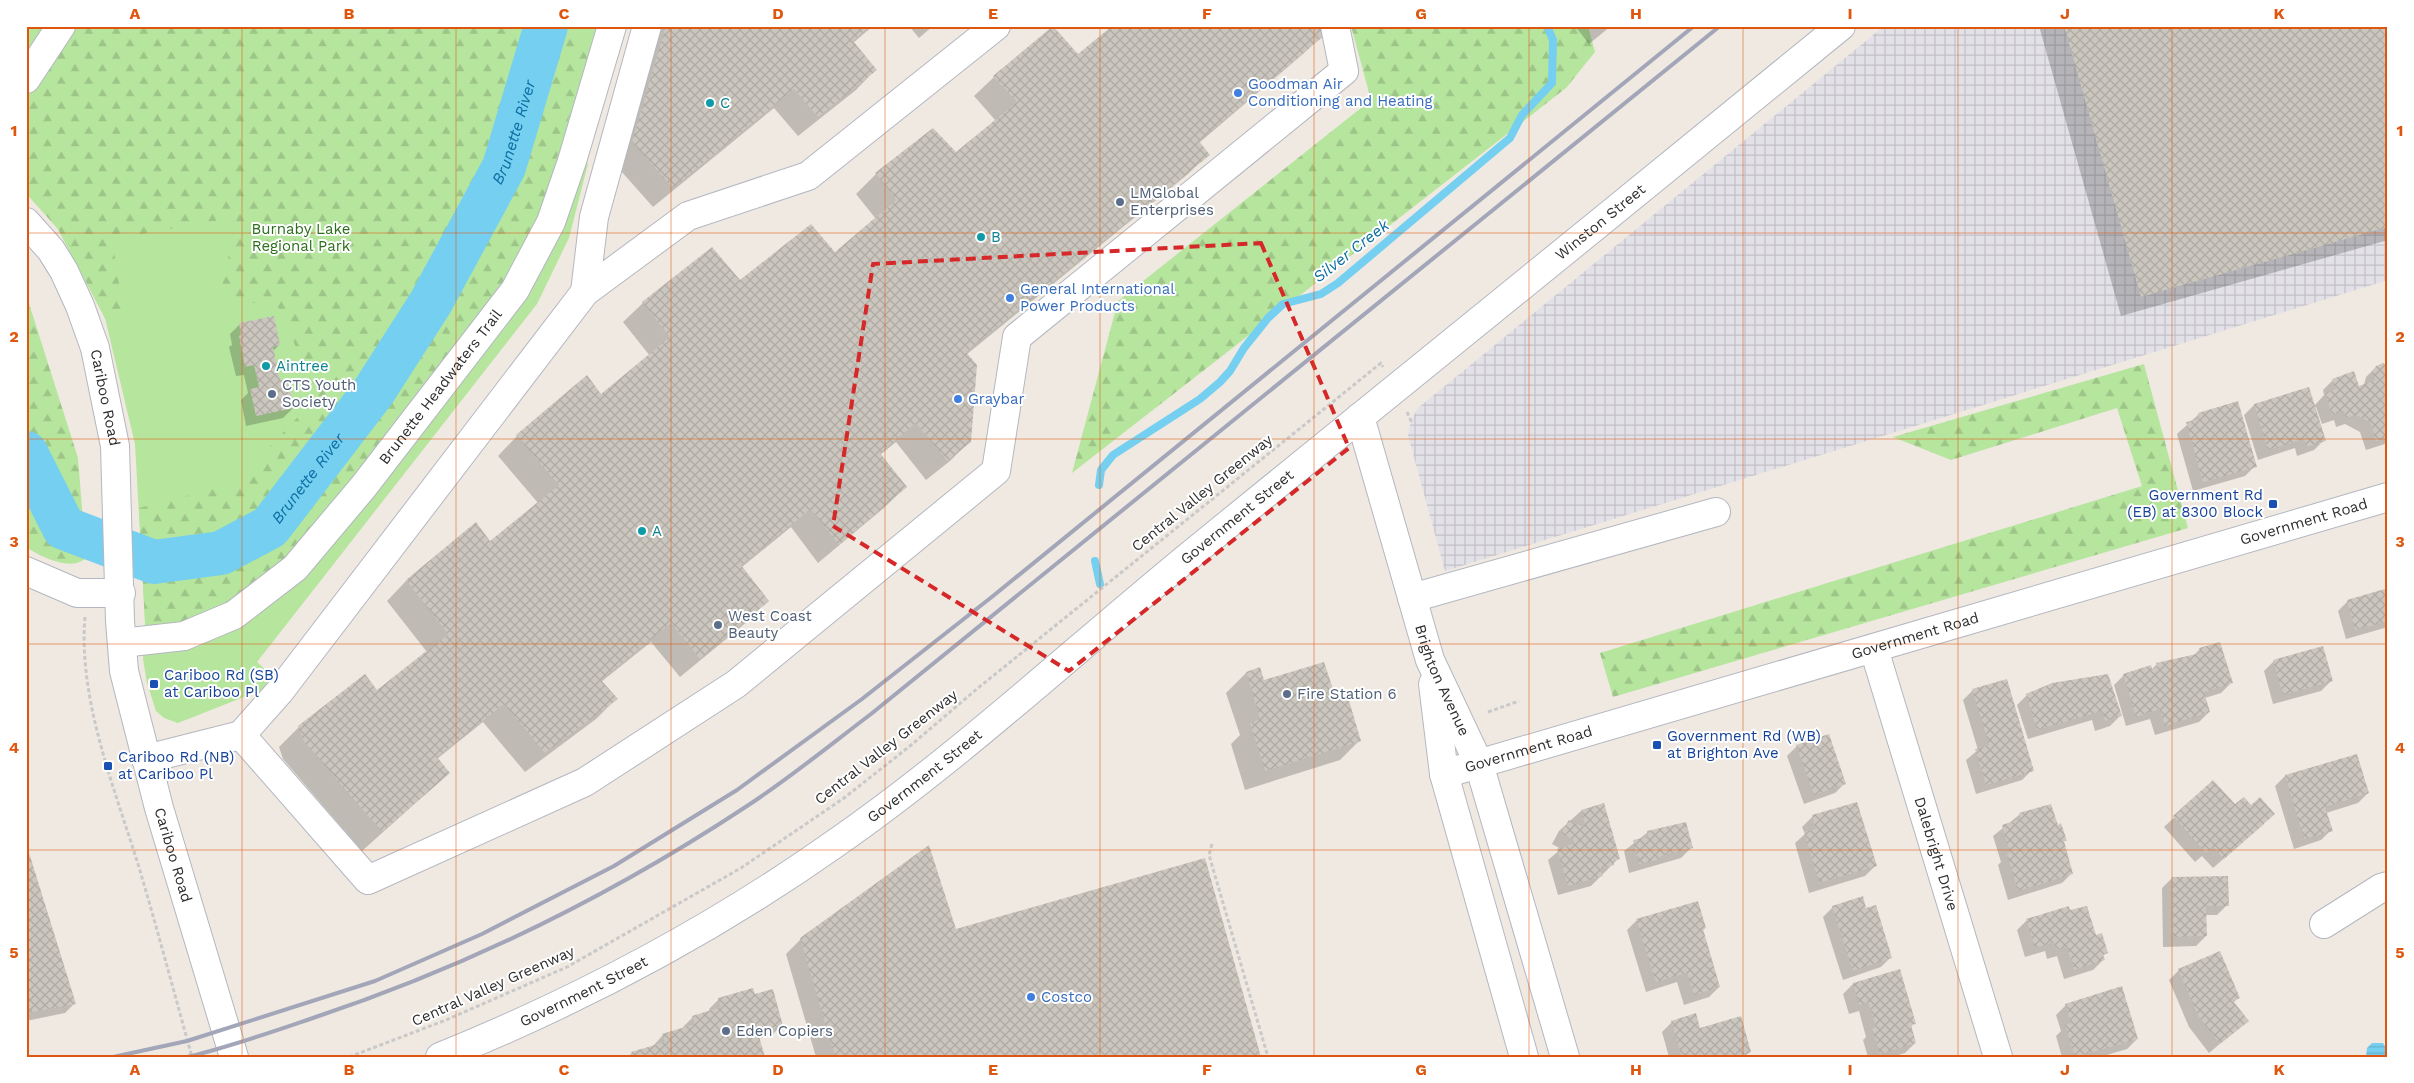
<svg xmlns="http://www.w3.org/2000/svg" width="2414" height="1083" font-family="'Work Sans',sans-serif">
	<defs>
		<pattern id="industrial-grid" width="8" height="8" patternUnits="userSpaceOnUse" patternTransform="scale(1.25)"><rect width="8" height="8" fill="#e3e1e8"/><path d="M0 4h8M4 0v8" fill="none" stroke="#c3c1c7"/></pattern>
		<pattern id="forest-firs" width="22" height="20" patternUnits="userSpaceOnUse" patternTransform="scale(1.25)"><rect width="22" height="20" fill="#b6e59e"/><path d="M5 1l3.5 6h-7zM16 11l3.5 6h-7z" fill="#9dc588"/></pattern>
		<pattern id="water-rules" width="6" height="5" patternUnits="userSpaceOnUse" patternTransform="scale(1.25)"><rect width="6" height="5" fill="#75cff0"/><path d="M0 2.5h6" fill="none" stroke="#66b2ce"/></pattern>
		<pattern id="building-cross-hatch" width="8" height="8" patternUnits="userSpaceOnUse" patternTransform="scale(1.25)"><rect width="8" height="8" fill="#cbc7bf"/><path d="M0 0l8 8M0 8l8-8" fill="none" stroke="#afaba4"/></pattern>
	</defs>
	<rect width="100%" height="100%" fill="#efe9e1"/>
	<path fill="url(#industrial-grid)" d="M1884,26H2388V280L1445,571L1408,435L1411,421L1418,408Z"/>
	<path fill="#b6e59e" d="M26,26H621L586,160L588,164L569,238L537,304L257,662L272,676L262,690L178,723L164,718L156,711L147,683L143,659L145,622L135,444L105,318L58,229L26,193Z"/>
	<g fill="url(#forest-firs)">
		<path d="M83,26H569L587,57L535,230L507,277L377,447L272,577L225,611L182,628L149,629L145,622L139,508L234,484L318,396L277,305L219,300L237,217L112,239L126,328L105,318L58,229L26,193V92Z"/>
		<path d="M1351,26H1588L1595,52L1566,88L1072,473L1118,301L1371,100Z"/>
		<path d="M26,294L78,458L86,558C71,572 41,557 26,547Z"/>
		<path d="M2144,364L2188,528L1613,697L1600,653L2142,486L2117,408L1951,460L1893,437Z"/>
	</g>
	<path fill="url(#water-rules)" d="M2372,1043H2383L2386,1048L2385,1057H2366L2367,1048Z"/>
	<g fill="#0003">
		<path d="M654,26H873L853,43L875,70L856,90L798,136L774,108L653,207L613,162Z"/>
		<path d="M909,26H933L919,38Z"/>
		<path d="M1575,26H1611L1589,44Z"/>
		<path d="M2039,26H2385L2388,37V240L2121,316Z"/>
		<path d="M1323,34L1303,54L1199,143L1208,154L1188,174L966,355L970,441L950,461L926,480L896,442L880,455L905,487L885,507L818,563L791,527L742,567L767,601L748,621L680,677L651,642L601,682L616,699L596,719L525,772L483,722L437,759L449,773L362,851L283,759L279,747L299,727L377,691L427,652L387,601L406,581L476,524L490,542L538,503L498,456L517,436L601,396L650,356L623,322L643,303L740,282L835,254L876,219L856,194L876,174L933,129L956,154L996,121L974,96L994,77L1078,56Z"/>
		<path d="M240,324L279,345L273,351L279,382L293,408L283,418L246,426L241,400L248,393L244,375L236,376L229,347L232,345L230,334Z"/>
		<path d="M2376,367L2388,371V443L2366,450L2360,432L2345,424L2336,427L2334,420L2322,424L2316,407L2314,408L2324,440L2314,450L2297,456L2295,448L2258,460L2244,415L2254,405L2314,406L2324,395L2323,390L2333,380L2358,387L2364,385L2366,377Z"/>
		<path d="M2199,414L2255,466L2245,476L2193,491L2177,434Z"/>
		<path d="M2388,589V627L2346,639L2338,611L2348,601Z"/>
		<path d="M2200,649L2231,683L2221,693L2205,698L2209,712L2199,722L2155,735L2150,719L2126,726L2114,685L2124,675L2151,670L2157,664L2193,656Z"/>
		<path d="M2274,661L2331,681L2321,691L2273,704L2264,671Z"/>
		<path d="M1260,669L1263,682L1335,700L1360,740L1340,760L1245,790L1231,744L1240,735L1226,693L1246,673Z"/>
		<path d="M2053,684L2120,716L2110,726L2095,731L2092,720L2028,739L2017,705L2027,695Z"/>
		<path d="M1973,690L2032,770L2022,780L1976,794L1966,760L1978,750L1963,700Z"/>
		<path d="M1797,746L1845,783L1835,793L1804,804L1787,756Z"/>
		<path d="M2356,755L2368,793L2358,803L2326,813L2331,830L2321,840L2294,849L2275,786L2285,776Z"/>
		<path d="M2213,781L2235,806L2264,824L2213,868L2202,856L2195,862L2164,827Z"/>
		<path d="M1856,803L1875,866L1865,876L1809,893L1795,843L1805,834L1802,827L1812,817Z"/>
		<path d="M2050,805L2057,826L2065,840L2063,843L2072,873L2062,883L2008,900L1998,865L2001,862L1993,836L2019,815Z"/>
		<path d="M1581,811L1619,858L1591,886L1558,895L1548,860L1561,849L1552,844L1559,831Z"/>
		<path d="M1648,832L1691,848L1681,858L1629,873L1624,851Z"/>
		<path d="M26,845L75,1003L65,1013L26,1021Z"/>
		<path d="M2172,878L2227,905L2217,915H2205L2206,936L2196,946L2163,947L2162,888Z"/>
		<path d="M1833,907L1865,909L1891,957L1881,967L1843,980L1823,917Z"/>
		<path d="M2069,912L2095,937L2106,953L2102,957L2103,960L2093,970L2064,979L2057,956L2047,959L2045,951L2025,957L2017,930L2027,920Z"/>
		<path d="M1637,920L1705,928L1702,931L1719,987L1709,997L1684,1005L1677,982L1646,992L1627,930Z"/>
		<path d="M955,931L1260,1057H816L786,954L801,939Z"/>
		<path d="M2179,970L2238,998L2233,1003L2247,1021L2209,1053L2189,1027L2169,980Z"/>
		<path d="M1899,971L1914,1023L1910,1028L1915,1043L1905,1053L1892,1057H1868L1863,1040L1866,1037L1859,1011L1849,1014L1843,994L1853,984Z"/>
		<path d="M754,996L782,1025L772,1035L758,1039L763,1057H628L632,1053L653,1046L663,1035L684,1029L683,1027L693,1017L710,1012L709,1009L719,999Z"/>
		<path d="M2066,1005L2137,1039L2127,1049L2100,1057H2062L2056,1036L2061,1031L2056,1015Z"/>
		<path d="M1672,1022L1699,1030L1750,1052L1744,1057H1669L1662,1032Z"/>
	</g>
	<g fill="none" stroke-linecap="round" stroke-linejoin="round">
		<g stroke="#75cff0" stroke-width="8">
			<path d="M1099,485L1101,470L1113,455L1200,399L1220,382L1230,371L1244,348L1268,318L1283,304L1321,294L1338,283L1510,138L1522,115L1552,83L1553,40L1547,26"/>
			<path d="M1095,561L1100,584"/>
		</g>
		<path stroke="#75cff0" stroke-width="44" id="s1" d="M26,453L64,528L154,562L221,553L270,527L374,391L431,302L504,167L546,26"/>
	</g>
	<g fill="url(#building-cross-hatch)">
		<path d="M666,26H870L853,41L877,70L818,117L794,89L673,188L632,142Z"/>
		<path d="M1053,26L1078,54L1112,26H1323L1325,35L1199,141L1210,155L966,352L977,365L971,442L947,461L916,423L880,453L907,487L839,545L811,509L741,565L769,601L700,659L671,623L601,680L618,699L545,753L504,704L437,757L450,773L382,832L303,740L298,726L365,674L377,690L448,634L406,580L476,522L490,541L559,485L516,435L587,375L601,394L670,337L642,302L712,247L740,280L811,224L835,252L896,200L875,173L933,128L956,152L1017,102L993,76Z"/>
		<path d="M2064,26H2386L2388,227L2141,297Z"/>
		<path d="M274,316L280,345L273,347L280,380L288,379L294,408L256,416L250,389L259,387L254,365L245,367L239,336L241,335L239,323Z"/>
		<path d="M2383,363L2388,367V437L2376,441L2370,422L2356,415L2346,418L2344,411L2332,415L2325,393L2336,389L2332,379L2354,371L2359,386L2375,380L2372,372L2376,366Z"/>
		<path d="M2309,387L2326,441L2307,447L2304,439L2268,450L2254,404Z"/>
		<path d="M2238,401L2257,467L2203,482L2186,422L2200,419L2198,413Z"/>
		<path d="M2388,588V621L2355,630L2347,600Z"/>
		<path d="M2220,642L2233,683L2204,692L2210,712L2165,726L2160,709L2136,717L2123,674L2151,665L2152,669L2158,667L2156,663L2201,653L2199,648Z"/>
		<path d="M2323,646L2333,681L2283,695L2273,660Z"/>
		<path d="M1324,662L1336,698L1347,694L1361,741L1265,771L1250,723L1260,719L1246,672L1260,667L1264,680Z"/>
		<path d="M2108,674L2122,716L2105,721L2102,711L2037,730L2026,694L2052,683Z"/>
		<path d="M2007,679L2034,771L1986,785L1975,749L1989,745L1972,689Z"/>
		<path d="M1829,734L1846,784L1814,795L1796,745Z"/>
		<path d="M2357,754L2369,793L2325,807L2333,831L2304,839L2285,775Z"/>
		<path d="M2213,780L2235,804L2244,797L2251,805L2260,797L2275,814L2224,859L2213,847L2206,853L2173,816Z"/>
		<path d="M1857,802L1877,866L1819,883L1804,832L1816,829L1812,815Z"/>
		<path d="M1604,803L1620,859L1613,861L1614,865L1600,869L1603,876L1568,886L1557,849L1572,844L1574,840L1561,833L1569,820L1583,827L1585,824L1581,810Z"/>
		<path d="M2051,804L2058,825L2061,823L2067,841H2064L2073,874L2018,891L2007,854L2010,853L2002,825L2021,819L2019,813Z"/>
		<path d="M1686,822L1693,848L1660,856L1661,859L1639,864L1633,840L1648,837L1647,831Z"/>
		<path d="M26,843L76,1004L26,1013Z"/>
		<path d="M929,845L956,929L1205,858L1261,1057H835L800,938Z"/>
		<path d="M2228,876L2229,906H2206L2207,936L2173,937L2172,877Z"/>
		<path d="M1863,896L1866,908L1876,905L1892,958L1853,971L1832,906Z"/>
		<path d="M1698,901L1706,928L1703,929L1720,987L1694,995L1687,973L1656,982L1636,919Z"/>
		<path d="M2069,906L2070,910L2087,906L2096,935L2102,933L2108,953L2103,955L2105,960L2074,970L2067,947L2057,950L2054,942L2035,948L2026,919Z"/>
		<path d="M2220,951L2240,998L2233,1001L2249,1021L2220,1044L2198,1016L2178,969Z"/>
		<path d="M1900,969L1916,1024L1911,1025L1916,1043L1880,1054L1872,1028L1876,1027L1868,1002L1859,1005L1853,983Z"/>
		<path d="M2122,986L2138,1039L2075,1057L2065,1025L2071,1023L2065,1004Z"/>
		<path d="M753,988L755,994L773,989L783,1026L758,1033L765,1057H633L631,1052L665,1042L662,1034L695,1024L692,1016L721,1007L718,998Z"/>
		<path d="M1696,1013L1700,1028L1741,1016L1751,1052L1735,1057H1682L1671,1021Z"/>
	</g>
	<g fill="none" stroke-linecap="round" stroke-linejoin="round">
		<defs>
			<g id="minor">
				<path d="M26,79L61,26"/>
				<path id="s2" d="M26,222L51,250L64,271L80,306L95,348L115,446L120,621L124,671L159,808L234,1057"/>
				<path d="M585,292L594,217L647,26"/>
				<path id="s3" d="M1360,417L1430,660L1479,764L1565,1057"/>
				<path d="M26,571L77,593H121"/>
				<path d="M1412,598L1716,512"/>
				<path id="s4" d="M122,643L184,636L234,615L295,568L364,486L515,290L551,222L572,161L612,26"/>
				<path id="s5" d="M1874,649L1998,1057"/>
				<path d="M1433,684L1444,774L1524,1057"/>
				<path d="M241,735L368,880L585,782L736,684L996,471L1017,337L1344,71L1335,26"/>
				<path d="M146,759L241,735L280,691L585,292L688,216L808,176L996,26"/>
				<path id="s6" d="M1444,774L2388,497"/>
				<path d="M2324,924L2381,888L2388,886"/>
				<path id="s7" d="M440,1057C578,1001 711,931 833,845C960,757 1074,650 1194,552C1409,377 1626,202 1841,26"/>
			</g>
		</defs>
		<use href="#minor" stroke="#b4b7c1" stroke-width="30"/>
		<g stroke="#c9c9c9" stroke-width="3" stroke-dasharray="4 2.5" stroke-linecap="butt">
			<path d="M1407,412L1412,423"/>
			<path d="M85,617C78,698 114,787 138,864C157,928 174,992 192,1057"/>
			<path d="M1488,712L1519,701"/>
			<path d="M1212,844L1209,855L1268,1057"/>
			<path d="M349,1057L446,1020L567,967L741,868L844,798L910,746L978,688L1381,363L1383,367"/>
		</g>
		<use href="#minor" stroke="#fff" stroke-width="28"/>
		<g stroke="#a3a6b8" stroke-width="4">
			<path d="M113,1057L187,1041L375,981L482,934L614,866L737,790L862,699L993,596L1694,26"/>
			<path d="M187,1057C229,1047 269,1033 310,1019C464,968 611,896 747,806C790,778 830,745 871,714L1720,26"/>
		</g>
	</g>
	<path fill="none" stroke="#d62828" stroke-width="4" stroke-dasharray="10 6" stroke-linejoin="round" d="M1261,243L1349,448L1069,671L833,526L873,264Z"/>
	<path fill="none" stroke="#df570e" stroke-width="1" stroke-opacity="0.55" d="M242,26V1057M456,26V1057M671,26V1057M885,26V1057M1100,26V1057M1314,26V1057M1529,26V1057M1743,26V1057M1958,26V1057M2172,26V1057M26,233H2388M26,439H2388M26,644H2388M26,850H2388"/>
	<g fill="#3f7fe0" stroke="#fff" stroke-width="2">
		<circle cx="1238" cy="93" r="5"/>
		<circle cx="1010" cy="298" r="5"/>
		<circle cx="958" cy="399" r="5"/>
		<circle cx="1031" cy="997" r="5"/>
	</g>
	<g fill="#0f9aa8" stroke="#fff" stroke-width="2">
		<circle cx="710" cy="103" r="5"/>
		<circle cx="981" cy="237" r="5"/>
		<circle cx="266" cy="366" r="5"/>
		<circle cx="642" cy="531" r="5"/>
	</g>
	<g fill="#5c6f8a" stroke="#fff" stroke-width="2">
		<circle cx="1120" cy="202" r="5"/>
		<circle cx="272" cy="394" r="5"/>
		<circle cx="718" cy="625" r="5"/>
		<circle cx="1287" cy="694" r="5"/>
		<circle cx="726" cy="1031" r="5"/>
	</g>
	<g fill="#1a4fb4" stroke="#fff" stroke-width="2">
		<rect x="2268" y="499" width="10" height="10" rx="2.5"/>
		<rect x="149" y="679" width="10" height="10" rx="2.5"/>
		<rect x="1652" y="740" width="10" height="10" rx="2.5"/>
		<rect x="103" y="761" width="10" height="10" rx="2.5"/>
	</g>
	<g text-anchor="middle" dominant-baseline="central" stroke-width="4" stroke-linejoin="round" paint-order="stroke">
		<g font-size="15" fill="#366cbe" stroke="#fff" text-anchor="start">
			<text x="1248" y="84">Goodman Air<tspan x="1248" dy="17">Conditioning and Heating</tspan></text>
			<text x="1020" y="289">General International<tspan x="1020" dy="17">Power Products</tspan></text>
			<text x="968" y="399">Graybar</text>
			<text x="1041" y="997">Costco</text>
		</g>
		<g font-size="15" fill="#0d838f" stroke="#fff" text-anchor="start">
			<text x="720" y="103">C</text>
			<text x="991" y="237">B</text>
			<text x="276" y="366">Aintree</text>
			<text x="652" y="531">A</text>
		</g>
		<g font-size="15" fill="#4e5e75" stroke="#fff" text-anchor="start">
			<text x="1130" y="193">LMGlobal<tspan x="1130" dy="17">Enterprises</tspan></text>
			<text x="282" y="385">CTS Youth<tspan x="282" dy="17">Society</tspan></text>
			<text x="728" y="616">West Coast<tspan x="728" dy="17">Beauty</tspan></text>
			<text x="1297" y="694">Fire Station 6</text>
			<text x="736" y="1031">Eden Copiers</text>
		</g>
		<g font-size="15" fill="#2e2e2e" stroke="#fff">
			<text stroke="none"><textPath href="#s7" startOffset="1436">Winston Street</textPath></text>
			<text stroke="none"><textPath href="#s4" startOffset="426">Brunette Headwaters Trail</textPath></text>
			<text stroke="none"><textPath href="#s2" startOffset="196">Cariboo Road</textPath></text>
			<text transform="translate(1202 493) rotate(-39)">Central Valley Greenway</text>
			<text stroke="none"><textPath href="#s7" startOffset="968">Government Street</textPath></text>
			<text stroke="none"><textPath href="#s6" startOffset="896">Government Road</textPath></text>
			<text stroke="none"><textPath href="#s6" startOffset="491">Government Road</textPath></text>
			<text stroke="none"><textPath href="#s3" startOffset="276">Brighton Avenue</textPath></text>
			<text transform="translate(886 747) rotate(-38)">Central Valley Greenway</text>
			<text stroke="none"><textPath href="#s6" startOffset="88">Government Road</textPath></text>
			<text stroke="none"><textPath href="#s7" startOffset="562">Government Street</textPath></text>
			<text stroke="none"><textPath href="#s5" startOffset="214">Dalebright Drive</textPath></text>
			<text stroke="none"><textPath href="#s2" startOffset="661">Cariboo Road</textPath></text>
			<text transform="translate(493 986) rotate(-24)">Central Valley Greenway</text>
			<text stroke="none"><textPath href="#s7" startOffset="158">Government Street</textPath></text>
		</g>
		<g font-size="15" fill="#2c6e1b" stroke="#fff">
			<text x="301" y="229">Burnaby Lake<tspan x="301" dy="17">Regional Park</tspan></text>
		</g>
		<g font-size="15" fill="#164399" stroke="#fff" text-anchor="start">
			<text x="2263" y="495" text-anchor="end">Government Rd<tspan x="2263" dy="17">(EB) at 8300 Block</tspan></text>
			<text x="164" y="675">Cariboo Rd (SB)<tspan x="164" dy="17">at Cariboo Pl</tspan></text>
			<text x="1667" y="736">Government Rd (WB)<tspan x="1667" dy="17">at Brighton Ave</tspan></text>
			<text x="118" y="757">Cariboo Rd (NB)<tspan x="118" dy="17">at Cariboo Pl</tspan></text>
		</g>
		<g font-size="16" font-style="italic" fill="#0d6fa3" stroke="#fff">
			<text stroke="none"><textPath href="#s1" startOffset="770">Brunette River</textPath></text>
			<text transform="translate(1351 251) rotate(-38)">Silver Creek</text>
			<text stroke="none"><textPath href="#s1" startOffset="365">Brunette River</textPath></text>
		</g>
	</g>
	<rect width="2414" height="1083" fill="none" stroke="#ffffff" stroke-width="55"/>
	<rect x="28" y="28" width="2358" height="1028" fill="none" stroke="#df570e" stroke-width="2"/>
	<g font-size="16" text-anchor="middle" font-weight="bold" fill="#df570e">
		<text x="135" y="19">A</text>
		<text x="349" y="19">B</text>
		<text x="564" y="19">C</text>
		<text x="778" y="19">D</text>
		<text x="993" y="19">E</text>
		<text x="1207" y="19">F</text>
		<text x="1421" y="19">G</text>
		<text x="1636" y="19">H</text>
		<text x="1850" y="19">I</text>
		<text x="2065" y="19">J</text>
		<text x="2279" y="19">K</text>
		<text x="14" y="136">1</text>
		<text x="2400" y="136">1</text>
		<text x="14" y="342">2</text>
		<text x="2400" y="342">2</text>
		<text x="14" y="547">3</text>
		<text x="2400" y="547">3</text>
		<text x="14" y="753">4</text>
		<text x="2400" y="753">4</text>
		<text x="14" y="958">5</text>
		<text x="2400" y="958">5</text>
		<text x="135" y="1075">A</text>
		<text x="349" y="1075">B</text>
		<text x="564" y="1075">C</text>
		<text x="778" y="1075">D</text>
		<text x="993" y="1075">E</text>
		<text x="1207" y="1075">F</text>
		<text x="1421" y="1075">G</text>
		<text x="1636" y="1075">H</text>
		<text x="1850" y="1075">I</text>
		<text x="2065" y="1075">J</text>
		<text x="2279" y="1075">K</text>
	</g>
</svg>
